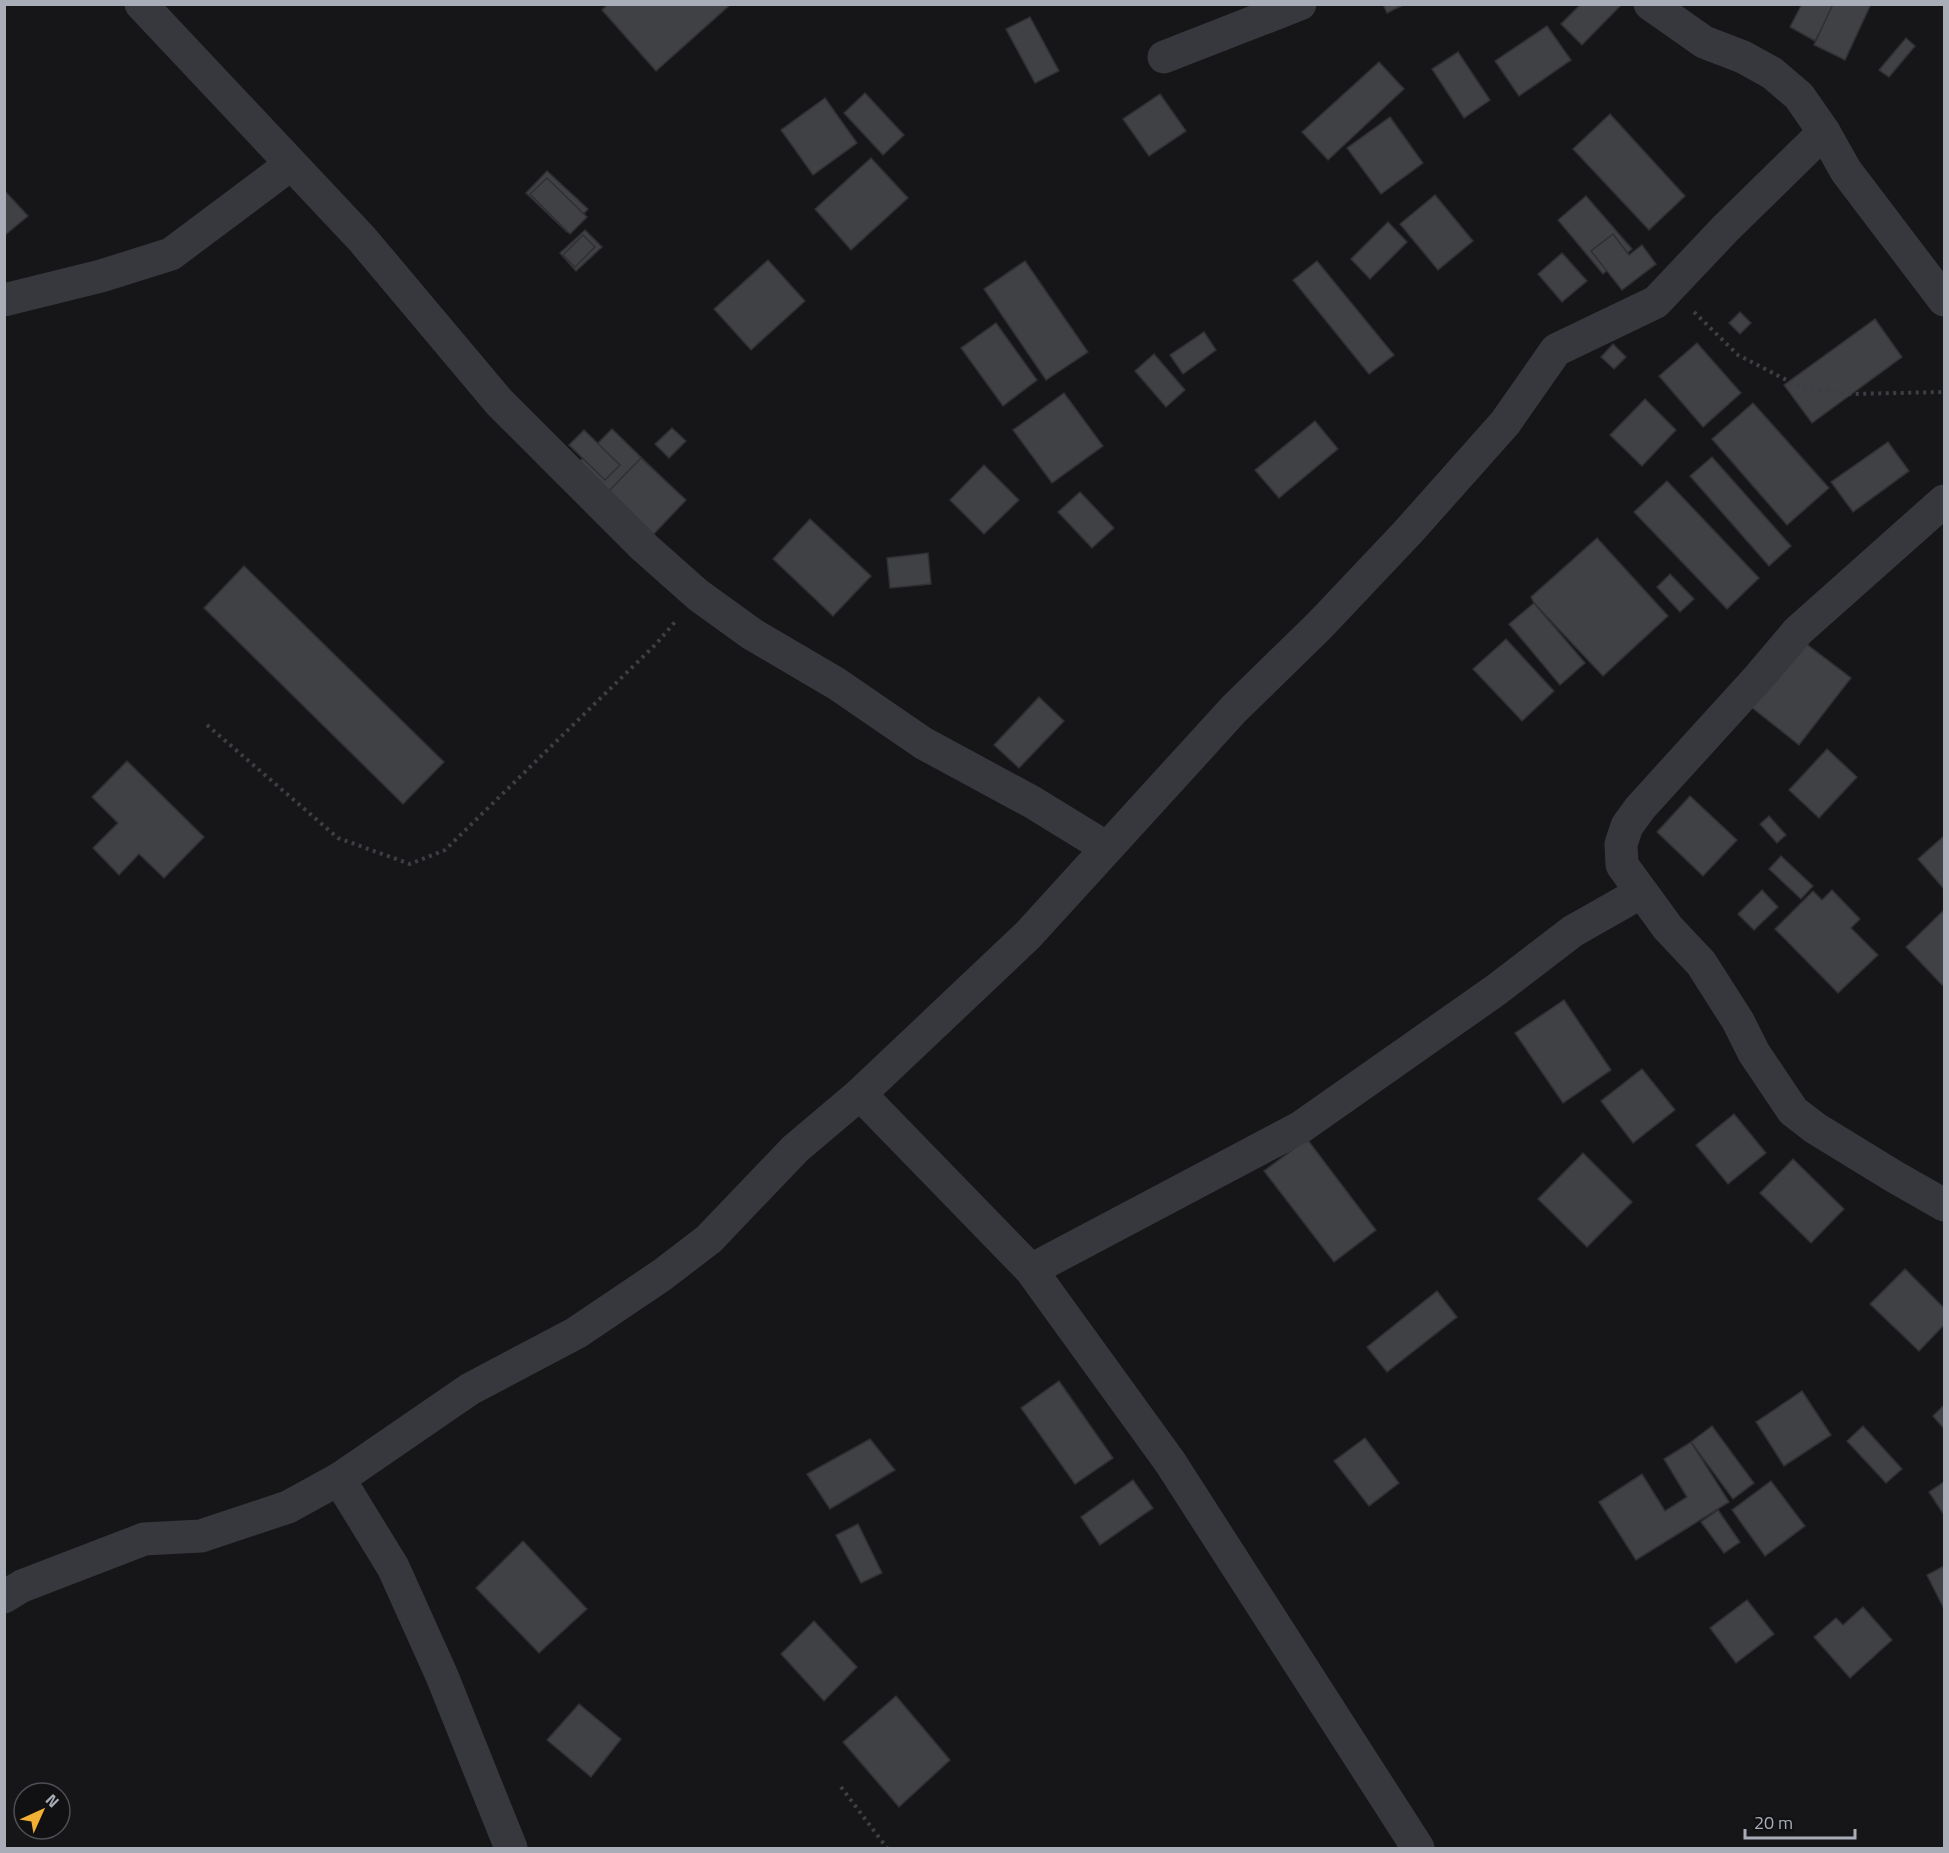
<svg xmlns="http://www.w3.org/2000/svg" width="1949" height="1853" font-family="'Titillium Web',sans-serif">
	<rect width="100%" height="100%" fill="#161618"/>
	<g fill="#404145" stroke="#303034" stroke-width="1.5">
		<path d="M608,4H731L656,71L602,10Z"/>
		<path d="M1383,4H1405L1387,13Z"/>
		<path d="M1581,4H1622L1582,45L1561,24Z"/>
		<path d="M1802,4H1835L1815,41L1790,27Z"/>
		<path d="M1833,4H1871L1845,60L1814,45Z"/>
		<path d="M1030,17L1059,71L1035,83L1006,29Z"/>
		<path d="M1547,26L1571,60L1519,96L1495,61Z"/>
		<path d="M1906,38L1915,46L1889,77L1879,70Z"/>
		<path d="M1458,52L1490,100L1464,118L1432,69Z"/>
		<path d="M1379,62L1404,89L1328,160L1302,132Z"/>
		<path d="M865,93L904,135L883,155L844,113Z"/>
		<path d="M1160,94L1186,131L1149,156L1123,119Z"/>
		<path d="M825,98L857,143L813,175L781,130Z"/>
		<path d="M1610,114L1685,196L1649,230L1573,149Z"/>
		<path d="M1390,117L1423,163L1381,194L1347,148Z"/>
		<path d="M871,158L908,198L851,250L815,209Z"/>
		<path d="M547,171L588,209L567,232L526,193Z"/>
		<path d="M547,178L587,217L570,234L530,194Z"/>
		<path d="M4,190L28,216L4,236Z"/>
		<path d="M1435,195L1473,241L1438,270L1400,224Z"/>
		<path d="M1586,196L1632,249L1603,274L1558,220Z"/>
		<path d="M1388,222L1407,242L1370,279L1351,259Z"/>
		<path d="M585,230L602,247L576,271L560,253Z"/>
		<path d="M1613,234L1629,255L1642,245L1656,264L1622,290L1591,251Z"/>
		<path d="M583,235L595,247L575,267L563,255Z"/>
		<path d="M1562,253L1587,281L1562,302L1538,274Z"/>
		<path d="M768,260L805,301L751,350L714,309Z"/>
		<path d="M1025,261L1088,352L1046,380L984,289Z"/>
		<path d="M1317,261L1394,355L1369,374L1293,280Z"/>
		<path d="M1740,312L1751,323L1740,334L1729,323Z"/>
		<path d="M1875,319L1902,357L1812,423L1784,385Z"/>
		<path d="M996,323L1037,380L1003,406L961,348Z"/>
		<path d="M1204,332L1216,350L1183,374L1170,355Z"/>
		<path d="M1697,343L1741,393L1703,427L1659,376Z"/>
		<path d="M1613,344L1626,357L1614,369L1601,357Z"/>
		<path d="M1154,354L1185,390L1166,407L1135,371Z"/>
		<path d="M1064,393L1103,446L1052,483L1013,430Z"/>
		<path d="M1645,399L1676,430L1642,466L1610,435Z"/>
		<path d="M1753,403L1829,488L1787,525L1712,439Z"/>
		<path d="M1315,421L1338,449L1279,498L1255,470Z"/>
		<path d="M672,428L686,441L669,458L655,444Z"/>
		<path d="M612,429L683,498L650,532L578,463Z"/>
		<path d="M584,430L620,465L605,480L569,445Z"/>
		<path d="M1888,442L1909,471L1853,512L1831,482Z"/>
		<path d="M1712,457L1791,546L1769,566L1690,476Z"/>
		<path d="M641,458L686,500L650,538L604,496Z"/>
		<path d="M984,465L1019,500L984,534L950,500Z"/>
		<path d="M1667,481L1759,578L1727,609L1634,512Z"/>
		<path d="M1080,492L1114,528L1092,548L1058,512Z"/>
		<path d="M810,519L871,576L833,616L773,559Z"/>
		<path d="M1597,538L1668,616L1603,676L1534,603L1531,597Z"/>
		<path d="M928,553L931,584L890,588L887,558Z"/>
		<path d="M244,566L444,762L403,804L204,608Z"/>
		<path d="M1670,574L1694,599L1680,612L1657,587Z"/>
		<path d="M1534,603L1585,663L1560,685L1509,624Z"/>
		<path d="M1796,636L1851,678L1799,745L1745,702Z"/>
		<path d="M1506,639L1554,691L1522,721L1473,669Z"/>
		<path d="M1039,697L1064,721L1019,768L994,745Z"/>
		<path d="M1827,749L1857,777L1819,818L1789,790Z"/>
		<path d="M127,761L204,837L164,878L139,854L119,875L93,848L118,823L92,797Z"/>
		<path d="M1690,796L1737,840L1703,876L1657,832Z"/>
		<path d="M1769,816L1786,835L1777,843L1760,824Z"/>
		<path d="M1944,836V889L1918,859Z"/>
		<path d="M1781,856L1813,886L1801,899L1769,869Z"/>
		<path d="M1762,890L1778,907L1754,930L1738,914Z"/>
		<path d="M1832,890L1860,919L1851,928L1878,955L1838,993L1775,929L1813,891L1822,900Z"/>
		<path d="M1943,911L1944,913V983L1942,985L1906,947Z"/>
		<path d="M1564,1000L1611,1070L1563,1103L1515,1033Z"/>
		<path d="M1642,1069L1675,1110L1633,1143L1601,1101Z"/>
		<path d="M1734,1114L1766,1153L1728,1184L1696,1145Z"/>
		<path d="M1307,1139L1376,1230L1334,1262L1264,1171Z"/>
		<path d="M1583,1153L1632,1202L1587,1247L1538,1199Z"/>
		<path d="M1793,1159L1844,1209L1811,1243L1760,1193Z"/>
		<path d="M1905,1269L1944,1308V1325L1919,1351L1870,1304Z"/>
		<path d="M1437,1291L1457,1317L1387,1372L1367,1347Z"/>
		<path d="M1059,1381L1113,1458L1075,1484L1021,1408Z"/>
		<path d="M1802,1391L1831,1435L1784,1466L1756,1422Z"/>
		<path d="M1944,1405V1429L1933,1416Z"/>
		<path d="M1712,1426L1754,1483L1733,1499L1691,1442Z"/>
		<path d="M1863,1426L1902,1469L1886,1483L1847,1441Z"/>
		<path d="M1365,1438L1399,1483L1369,1506L1334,1461Z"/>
		<path d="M870,1439L895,1470L830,1509L807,1474Z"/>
		<path d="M1691,1442L1729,1502L1636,1560L1599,1502L1642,1474L1665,1511L1687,1497L1664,1459Z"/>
		<path d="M1133,1480L1153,1508L1100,1545L1081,1517Z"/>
		<path d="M1771,1481L1805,1526L1765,1556L1732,1510Z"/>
		<path d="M1944,1482V1515L1929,1492Z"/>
		<path d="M1718,1510L1740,1542L1724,1553L1701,1522Z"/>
		<path d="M858,1524L882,1573L861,1583L836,1535Z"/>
		<path d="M523,1541L587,1609L539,1653L476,1588Z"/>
		<path d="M1944,1566V1609L1927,1575Z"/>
		<path d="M1747,1600L1774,1634L1736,1663L1710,1628Z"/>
		<path d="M1863,1607L1892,1640L1850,1678L1814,1637L1836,1618L1843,1625Z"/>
		<path d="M814,1621L857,1667L824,1701L781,1654Z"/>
		<path d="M896,1696L950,1760L899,1807L843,1742Z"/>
		<path d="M579,1704L621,1739L591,1777L547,1740Z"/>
	</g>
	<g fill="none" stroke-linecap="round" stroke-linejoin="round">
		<g stroke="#3d3f44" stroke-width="4" stroke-dasharray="3 4.5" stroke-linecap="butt">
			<path d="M1694,312L1738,355L1800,387L1852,394L1944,392"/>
			<path d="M207,725L338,838L410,864L445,850L656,644L675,622"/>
			<path d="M841,1787L887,1848"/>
		</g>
		<g stroke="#37383d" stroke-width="33">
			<path d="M141,4L362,239L499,402L644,547L698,595L752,634L837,684L923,743L1032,802L1107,848"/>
			<path d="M1650,4L1704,42L1743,57L1772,73L1799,96L1824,132L1846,171L1944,300"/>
			<path d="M1164,57L1300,4"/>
			<path d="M4,300L101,276L171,254L291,164"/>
			<path d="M1944,501L1798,631L1760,676L1640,808L1627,826L1621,844L1622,865L1668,928L1701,963L1738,1021L1754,1053L1793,1111L1815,1128L1895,1177L1944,1205"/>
			<path d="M860,1094L1031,1270L1170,1462L1418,1848"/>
			<path d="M1031,1270L1301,1127L1496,990L1573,931L1640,893"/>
			<path d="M339,1479L393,1567L442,1676L511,1848"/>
			<path d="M4,1597L22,1586L144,1539L201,1536L288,1507L339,1479L470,1389L576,1333L662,1275L709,1239L795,1149L860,1094L1028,935L1234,709L1320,625L1408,532L1505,423L1556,350L1656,302L1725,229L1824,132"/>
		</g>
	</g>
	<rect width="1949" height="1853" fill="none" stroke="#a8adb8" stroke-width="12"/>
	<g transform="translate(42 1811) rotate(45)"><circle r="28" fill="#111113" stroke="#4d4f55" stroke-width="1.5"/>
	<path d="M0-4.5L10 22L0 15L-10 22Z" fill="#f2b134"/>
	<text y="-9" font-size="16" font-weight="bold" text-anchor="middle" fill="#a8adb8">N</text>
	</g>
	<path d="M1745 1829v9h110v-9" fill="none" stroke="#a8adb8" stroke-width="3"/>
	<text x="1754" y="1829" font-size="18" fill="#a8adb8" stroke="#111113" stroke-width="4.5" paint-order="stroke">20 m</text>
</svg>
